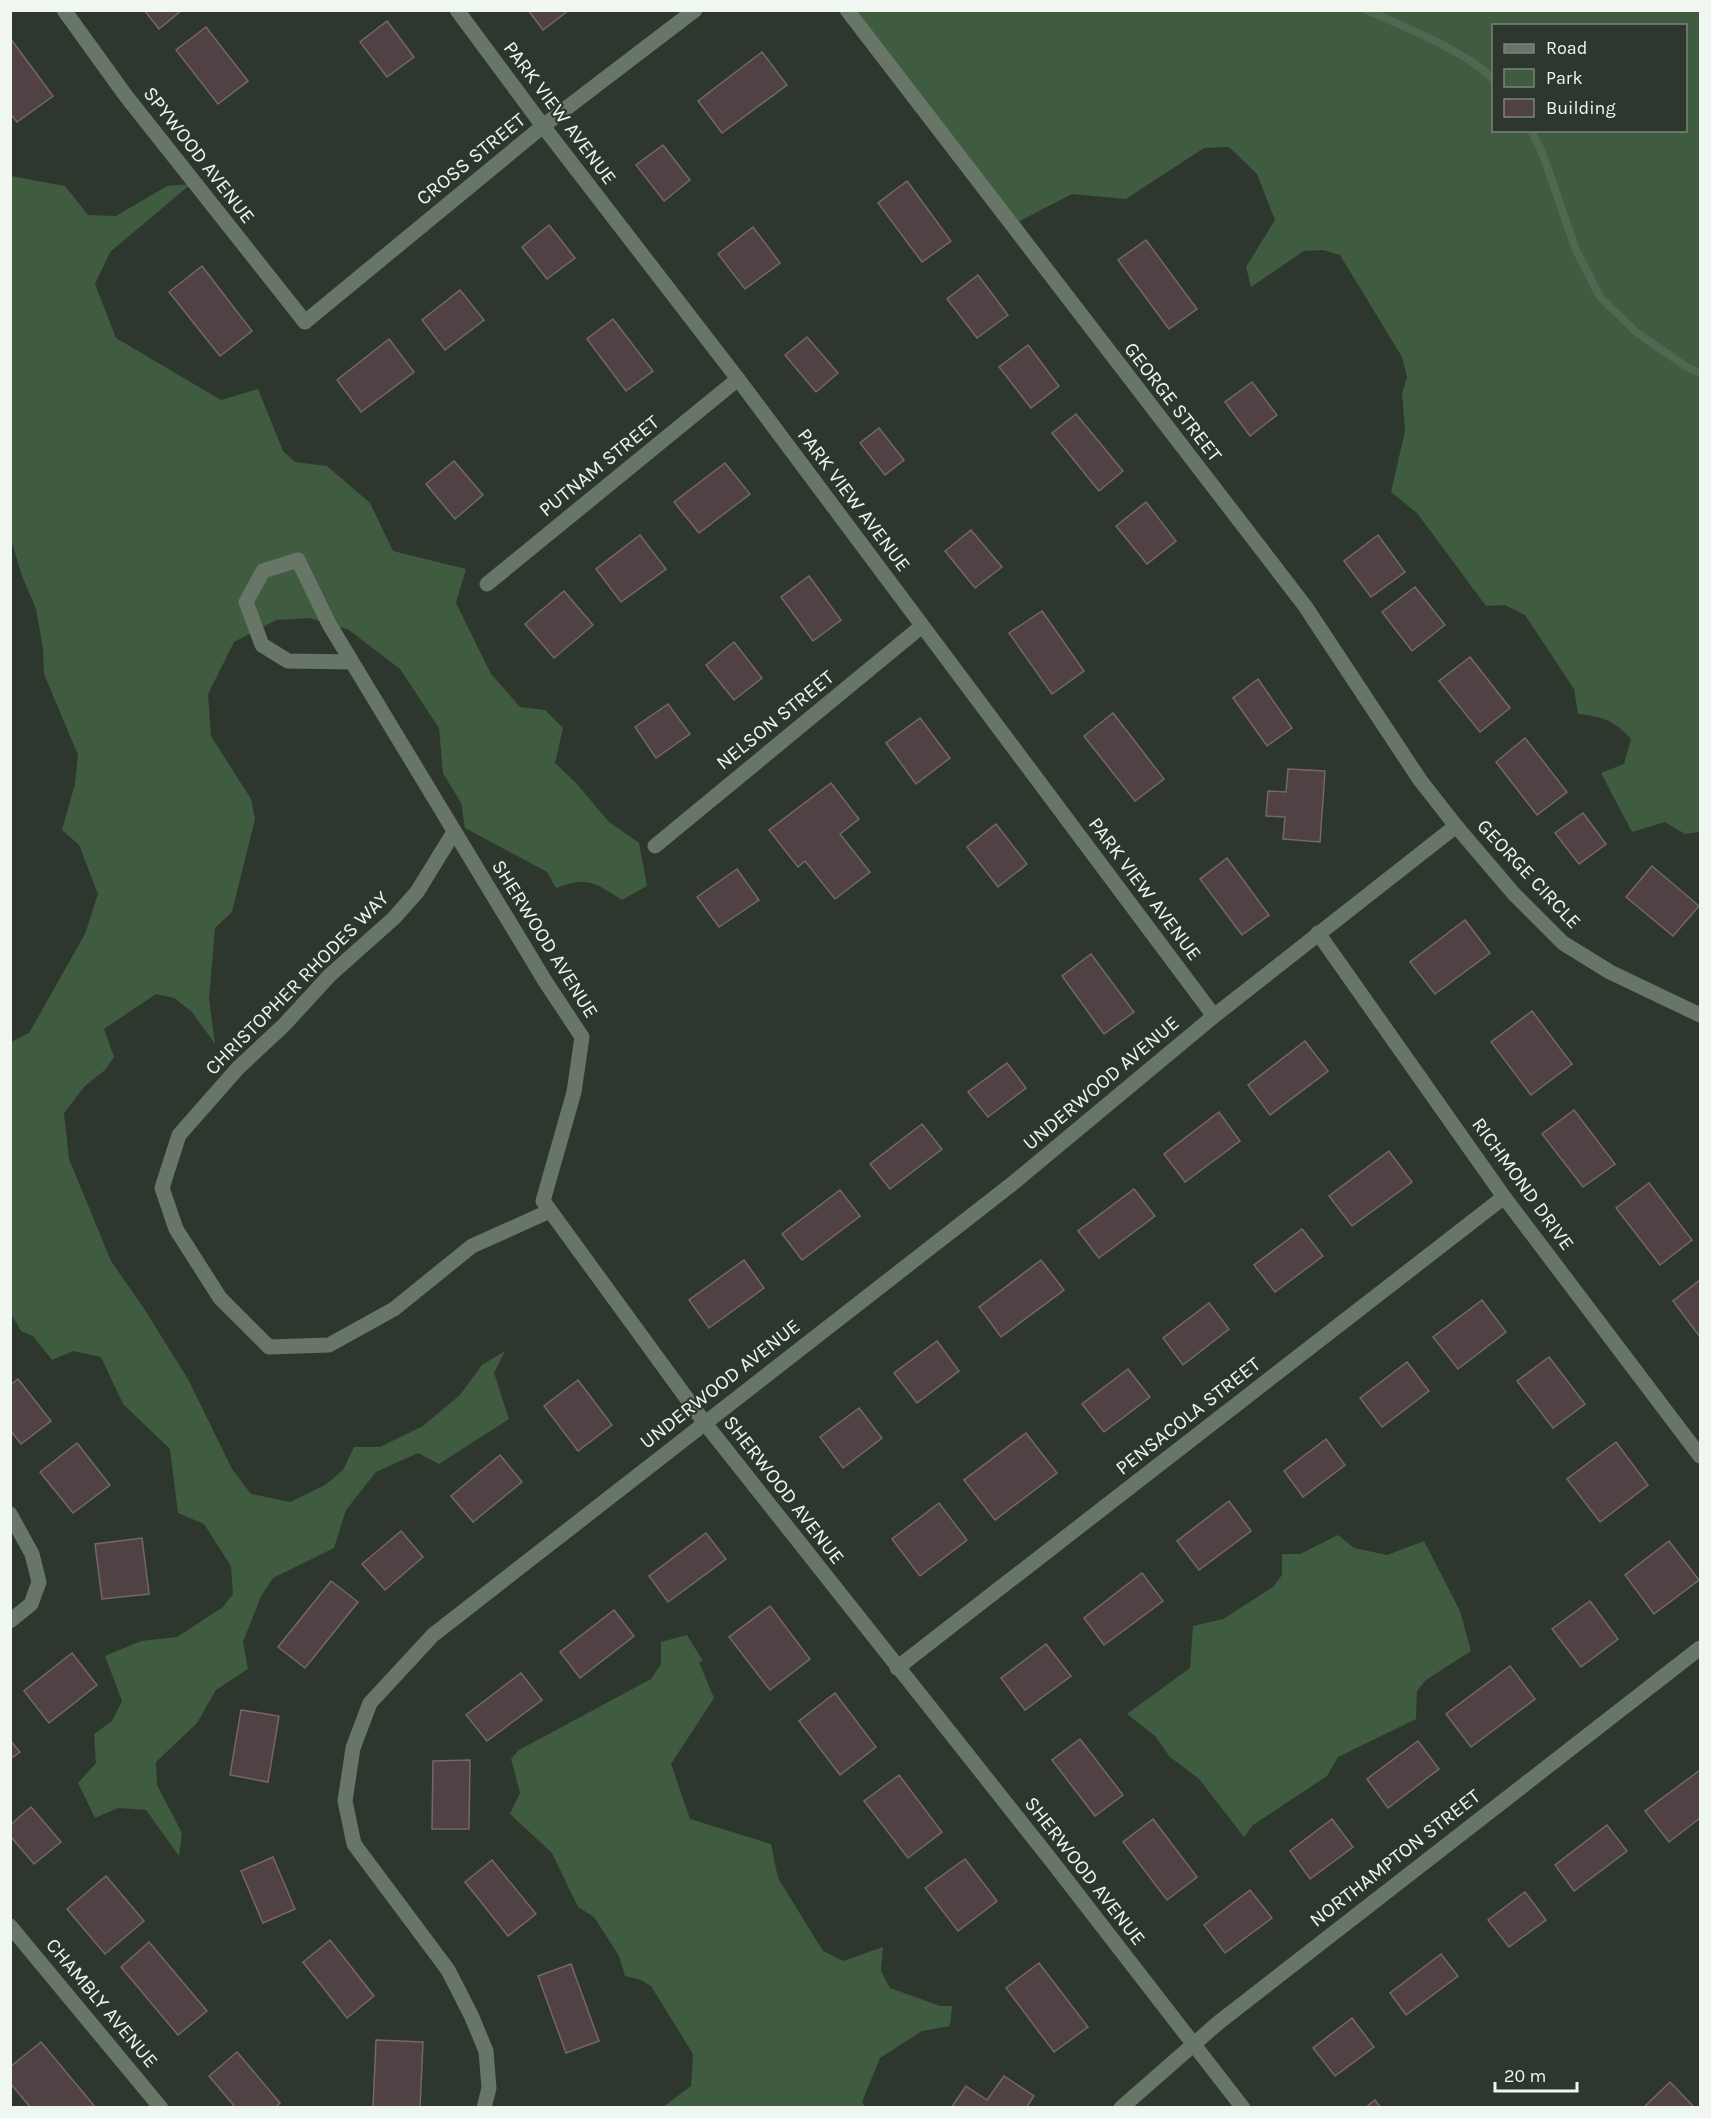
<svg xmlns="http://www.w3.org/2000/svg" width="1711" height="2118" font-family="Karla,sans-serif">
	<rect width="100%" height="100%" fill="#2e372e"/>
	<g fill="#3f5b40" fill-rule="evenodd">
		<path d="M847,11H1700V832L1685,834L1665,822L1632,832L1601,773L1624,764L1631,739C1615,721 1602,716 1578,714L1574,689L1525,615L1505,605L1486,606L1417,513L1391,492L1405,431L1402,393L1407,377L1402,357L1340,255L1323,250L1304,251L1251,287L1246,267L1275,220L1257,174L1229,147L1204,148L1126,199L1072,194L1010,226ZM1494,26H1686V130H1494Z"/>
		<path d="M11,176L65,186L88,215L116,216L167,186L191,184L110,252L95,284L116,338L221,400L258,389L283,451L295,462L327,466L370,503L393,551L466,569L456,603L491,674L520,707L545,710L563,728L555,763L577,784L609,822L639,843L647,886L622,900C595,883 589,876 556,888L547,872L465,828L461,803L443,773L439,728L400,669L349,630L310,618L276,620L234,642L208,694L211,736L251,799L255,819L232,912L215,928L209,999L215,1044L192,1012L174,998L156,994L104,1029L114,1057L105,1070L85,1086L64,1113L69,1159L111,1261L143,1307L188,1379L232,1469L251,1494L290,1502L325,1485L343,1470L354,1447H380L423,1426L460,1395L482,1365L505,1351L494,1373L509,1419L439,1464L418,1453L376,1472L346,1510L334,1548L273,1578L261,1596L243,1642L248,1669L216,1690L197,1723L156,1762L157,1785L182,1833L179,1856L146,1810L118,1808L95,1818L78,1783L96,1763L94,1734L112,1721L122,1701L105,1656L141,1641L177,1637L223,1607L233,1594L231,1566L204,1524L178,1513L170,1449L123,1404L101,1357L73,1351L52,1360L33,1336L21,1331L11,1314V1042L29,1033L85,934L98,894L79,845L62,830L75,784L78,755L44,674L43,649L36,609L22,576L11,540Z"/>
		<path d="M1338,1535L1354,1548L1387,1555L1424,1541L1460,1611L1471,1651L1426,1680L1417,1691L1416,1719L1338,1757L1327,1776L1253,1825L1244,1837L1199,1779L1170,1757L1155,1736L1127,1714L1190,1668L1193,1626L1223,1619L1273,1587L1282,1575V1554H1300Z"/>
		<path d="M687,1635L703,1661L699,1662L714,1698L671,1764L690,1819L771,1844L778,1878L823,1951L843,1961L883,1947L881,1971L890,1988L940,2006H952L950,2026L922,2031L880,2058L862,2102L865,2107H663L691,2086L693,2054L651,1986L641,1980L625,1976L619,1956L594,1917L578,1907L552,1853L510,1814L520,1793L511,1759L519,1750L651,1679L661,1664V1642Z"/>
	</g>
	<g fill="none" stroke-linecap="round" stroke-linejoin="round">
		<g stroke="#506752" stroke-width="8">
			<path d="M1367,10C1404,27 1466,51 1494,80"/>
			<path d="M1531,130L1543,155L1576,250L1600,297L1636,332L1685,366L1700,373"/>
		</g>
	</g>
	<g fill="#504144" stroke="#766669" stroke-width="1.5">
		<path d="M144,10H182L159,29Z"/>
		<path d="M528,10H569L543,30Z"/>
		<path d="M387,21L414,57L387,77L360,42Z"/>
		<path d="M206,27L248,81L218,104L176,50Z"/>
		<path d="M10,38L53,96L17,122L10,113Z"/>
		<path d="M762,52L787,85L722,133L698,101Z"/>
		<path d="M663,145L690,180L664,201L636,165Z"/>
		<path d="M907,181L951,241L922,262L878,203Z"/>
		<path d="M549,225L575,258L547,279L522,247Z"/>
		<path d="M753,227L780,263L745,289L718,254Z"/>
		<path d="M1146,240L1197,309L1169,329L1118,260Z"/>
		<path d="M202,266L252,331L220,356L169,292Z"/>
		<path d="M978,275L1008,315L977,338L947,299Z"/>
		<path d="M460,290L484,320L445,350L422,320Z"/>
		<path d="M613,319L653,371L626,391L587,339Z"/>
		<path d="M807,337L838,373L816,392L785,355Z"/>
		<path d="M389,339L414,372L361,412L337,380Z"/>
		<path d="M1028,345L1059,386L1031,408L999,367Z"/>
		<path d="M1252,382L1277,415L1250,436L1225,402Z"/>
		<path d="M1076,414L1123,471L1099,491L1052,433Z"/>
		<path d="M879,428L904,460L885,475L860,443Z"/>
		<path d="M454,461L483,495L455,519L426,484Z"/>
		<path d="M725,463L750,494L699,533L674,502Z"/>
		<path d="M1146,502L1176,541L1147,564L1116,526Z"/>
		<path d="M971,530L1002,567L975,588L945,551Z"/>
		<path d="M640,535L666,569L621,602L596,569Z"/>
		<path d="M1378,535L1405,572L1371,597L1344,561Z"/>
		<path d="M809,576L841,620L813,641L781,597Z"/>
		<path d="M1415,587L1445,625L1412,651L1382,612Z"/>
		<path d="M564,591L593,625L554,658L525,624Z"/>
		<path d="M1042,611L1084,671L1052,694L1009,633Z"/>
		<path d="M734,642L762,678L734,700L706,665Z"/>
		<path d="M1470,657L1510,708L1480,732L1439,681Z"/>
		<path d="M1258,679L1292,728L1267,746L1233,698Z"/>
		<path d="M668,704L690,734L656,758L635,727Z"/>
		<path d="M1113,713L1164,779L1135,801L1084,736Z"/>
		<path d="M920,718L950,758L916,784L886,743Z"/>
		<path d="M1525,738L1567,792L1537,815L1496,762Z"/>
		<path d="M1288,769L1325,771L1320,842L1283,839L1285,817L1266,816L1268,791L1286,792Z"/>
		<path d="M831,783L859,819L840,834L870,872L835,899L805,861L798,867L769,830Z"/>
		<path d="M1583,813L1606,844L1579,864L1555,833Z"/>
		<path d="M996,824L1027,864L998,887L967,847Z"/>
		<path d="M1227,858L1269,915L1242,935L1200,879Z"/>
		<path d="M1652,866L1699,906L1673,936L1626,897Z"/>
		<path d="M737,869L759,900L719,927L697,897Z"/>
		<path d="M1465,920L1490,953L1435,994L1410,962Z"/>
		<path d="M1091,954L1134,1012L1104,1034L1062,976Z"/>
		<path d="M1532,1011L1572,1064L1531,1095L1491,1042Z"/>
		<path d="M1305,1041L1328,1071L1270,1115L1248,1085Z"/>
		<path d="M1007,1063L1026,1088L988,1117L968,1092Z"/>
		<path d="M1574,1110L1615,1164L1583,1187L1542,1134Z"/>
		<path d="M1219,1112L1240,1141L1185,1182L1164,1154Z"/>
		<path d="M922,1124L942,1149L890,1189L870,1164Z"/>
		<path d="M1389,1151L1412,1182L1352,1226L1329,1196Z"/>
		<path d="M1649,1183L1692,1240L1660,1265L1616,1208Z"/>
		<path d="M1134,1189L1155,1216L1099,1258L1078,1231Z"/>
		<path d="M840,1190L860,1216L802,1260L782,1234Z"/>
		<path d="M1302,1229L1323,1256L1275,1292L1254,1265Z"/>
		<path d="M744,1260L764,1288L709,1328L689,1300Z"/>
		<path d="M1041,1260L1064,1290L1001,1337L979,1307Z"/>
		<path d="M1700,1280V1337L1673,1301Z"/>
		<path d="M1482,1300L1506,1332L1458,1369L1433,1337Z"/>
		<path d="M1209,1303L1229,1329L1183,1365L1163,1338Z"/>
		<path d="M937,1341L959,1371L917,1403L894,1373Z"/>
		<path d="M1549,1357L1585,1404L1553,1428L1517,1381Z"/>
		<path d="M1407,1362L1429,1391L1382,1427L1360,1398Z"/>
		<path d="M1128,1369L1150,1397L1104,1432L1082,1404Z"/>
		<path d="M18,1379L51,1421L21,1444L10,1430V1385Z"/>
		<path d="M578,1380L612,1425L578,1451L544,1406Z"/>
		<path d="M859,1408L882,1438L843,1468L820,1437Z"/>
		<path d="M1026,1433L1057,1473L995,1520L964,1480Z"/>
		<path d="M1326,1439L1345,1465L1303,1497L1284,1471Z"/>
		<path d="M1616,1442L1648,1485L1600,1522L1567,1479Z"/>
		<path d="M77,1443L110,1485L73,1513L40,1472Z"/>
		<path d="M500,1455L522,1482L473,1522L451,1496Z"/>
		<path d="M1229,1501L1251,1531L1199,1570L1177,1541Z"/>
		<path d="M939,1503L967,1540L920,1576L892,1539Z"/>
		<path d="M401,1531L423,1557L385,1590L362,1564Z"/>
		<path d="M706,1533L726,1559L668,1602L649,1576Z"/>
		<path d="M142,1538L149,1594L102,1599L95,1544Z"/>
		<path d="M1669,1541L1699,1580L1654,1614L1625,1575Z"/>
		<path d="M1142,1573L1163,1601L1104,1645L1084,1618Z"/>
		<path d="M331,1581L358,1602L305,1668L278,1647Z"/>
		<path d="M1590,1601L1618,1639L1581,1667L1552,1629Z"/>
		<path d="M770,1606L810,1659L770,1690L729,1637Z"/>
		<path d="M614,1610L634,1636L580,1678L560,1652Z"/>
		<path d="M1046,1644L1071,1676L1025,1710L1001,1678Z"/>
		<path d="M72,1653L97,1685L49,1723L24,1691Z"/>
		<path d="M1510,1666L1535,1699L1471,1747L1446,1714Z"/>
		<path d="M521,1673L542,1700L487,1741L466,1715Z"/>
		<path d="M835,1693L876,1747L840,1775L799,1721Z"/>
		<path d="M241,1710L279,1716L268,1782L230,1775Z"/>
		<path d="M1080,1739L1123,1795L1095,1816L1052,1760Z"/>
		<path d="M10,1740L20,1752L10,1759Z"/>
		<path d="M1418,1741L1439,1769L1388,1808L1367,1779Z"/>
		<path d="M470,1760L469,1829H432L433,1761Z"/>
		<path d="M1700,1770V1818L1669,1842L1645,1811Z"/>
		<path d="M899,1775L942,1832L908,1858L864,1801Z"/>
		<path d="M31,1807L61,1842L34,1864L10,1836V1825Z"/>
		<path d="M1153,1819L1197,1877L1167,1900L1123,1842Z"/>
		<path d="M1332,1819L1353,1847L1310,1879L1290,1851Z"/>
		<path d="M1607,1825L1627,1851L1574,1891L1555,1865Z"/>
		<path d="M273,1857L295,1909L263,1923L241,1871Z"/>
		<path d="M965,1859L997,1901L958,1931L925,1888Z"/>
		<path d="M492,1860L536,1914L508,1936L465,1882Z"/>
		<path d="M106,1876L144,1921L105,1954L67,1909Z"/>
		<path d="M1250,1890L1272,1918L1225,1953L1204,1925Z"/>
		<path d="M1525,1892L1546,1920L1509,1947L1488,1920Z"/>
		<path d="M330,1940L374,1996L347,2018L303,1962Z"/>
		<path d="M149,1942L207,2011L178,2035L121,1967Z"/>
		<path d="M1441,1954L1458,1976L1406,2015L1390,1993Z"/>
		<path d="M1039,1963L1088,2027L1054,2052L1006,1988Z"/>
		<path d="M571,1964L599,2041L566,2053L538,1976Z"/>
		<path d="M1352,2018L1374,2047L1335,2076L1313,2048Z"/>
		<path d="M376,2040L423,2042L420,2108H373Z"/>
		<path d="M41,2042L96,2108H31L10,2083V2067Z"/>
		<path d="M237,2052L280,2103L275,2108H236L209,2076Z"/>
		<path d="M1004,2076L1034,2096L1026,2108H951L966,2086L987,2100Z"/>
		<path d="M1670,2082L1695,2108H1643Z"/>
		<path d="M1375,2100L1381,2108H1365Z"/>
	</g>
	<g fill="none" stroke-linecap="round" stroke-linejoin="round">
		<g stroke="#687668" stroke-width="15">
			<path d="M64,10L126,96L305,322L543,126L695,10"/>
			<path d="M457,10L543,126L738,379L1214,1016"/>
			<path d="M847,10L1305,606L1420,780L1456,826L1514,894L1563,943L1610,972L1700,1015"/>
			<path d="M487,584L738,379"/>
			<path d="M352,662L288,661L262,645L246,602L263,571L298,560L329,624L545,981L582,1037L574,1092L543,1201L704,1422L1051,1860L1243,2108"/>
			<path d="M454,832L417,892L394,918L330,975L284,1025L238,1068L179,1135L162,1188L176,1229L220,1298L269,1347L329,1345L394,1309L472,1246L550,1211"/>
			<path d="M655,846L922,626"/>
			<path d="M1318,933L1504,1197L1700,1456"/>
			<path d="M10,1514L32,1554L39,1582L31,1604L10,1621"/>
			<path d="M897,1668L1504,1197"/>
			<path d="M10,1926L161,2108"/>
			<path d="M484,2108L489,2088L486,2051L471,2015L448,1970L354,1844L345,1801L353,1748L370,1703L433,1635L1012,1184L1214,1016L1456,826"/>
			<path d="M1121,2108L1218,2023L1700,1648"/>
		</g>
	</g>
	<g text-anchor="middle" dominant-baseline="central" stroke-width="4.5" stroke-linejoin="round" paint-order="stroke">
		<g font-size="20" fill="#f0f6f0" stroke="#2e372e">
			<text transform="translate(560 113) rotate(53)">PARK VIEW AVENUE</text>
			<text transform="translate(199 155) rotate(52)">SPYWOOD AVENUE</text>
			<text transform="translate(471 159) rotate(-39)">CROSS STREET</text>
			<text transform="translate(1173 402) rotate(52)">GEORGE STREET</text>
			<text transform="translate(599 466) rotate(-39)">PUTNAM STREET</text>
			<text transform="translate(854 500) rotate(53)">PARK VIEW AVENUE</text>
			<text transform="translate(775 720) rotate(-39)">NELSON STREET</text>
			<text transform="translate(1529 874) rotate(47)">GEORGE CIRCLE</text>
			<text transform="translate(1145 889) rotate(53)">PARK VIEW AVENUE</text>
			<text transform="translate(545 939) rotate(58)">SHERWOOD AVENUE</text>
			<text transform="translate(297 983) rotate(-45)">CHRISTOPHER RHODES WAY</text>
			<text transform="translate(1101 1083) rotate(-40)">UNDERWOOD AVENUE</text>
			<text transform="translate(1523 1184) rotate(54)">RICHMOND DRIVE</text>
			<text transform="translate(720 1384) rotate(-38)">UNDERWOOD AVENUE</text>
			<text transform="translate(1188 1416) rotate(-38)">PENSACOLA STREET</text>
			<text transform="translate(784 1490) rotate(52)">SHERWOOD AVENUE</text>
			<text transform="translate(1395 1858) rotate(-38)">NORTHAMPTON STREET</text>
			<text transform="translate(1085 1871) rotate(52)">SHERWOOD AVENUE</text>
			<text transform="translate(102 2003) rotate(50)">CHAMBLY AVENUE</text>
		</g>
	</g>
	<rect width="1711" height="2118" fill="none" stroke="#f0f6f0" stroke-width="24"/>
	<rect x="1492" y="24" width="195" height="108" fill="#2e372e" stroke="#7c837c" stroke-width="1.5"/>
	<rect x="1504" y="44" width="30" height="9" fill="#687668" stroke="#7c837c" stroke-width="1.5"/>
	<text x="1546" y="54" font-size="18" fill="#f0f6f0">Road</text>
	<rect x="1504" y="69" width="30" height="18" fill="#3f5b40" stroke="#7c837c" stroke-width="1.5"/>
	<text x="1546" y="84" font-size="18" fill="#f0f6f0">Park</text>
	<rect x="1504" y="99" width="30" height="18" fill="#504144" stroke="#7c837c" stroke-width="1.5"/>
	<text x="1546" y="114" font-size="18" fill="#f0f6f0">Building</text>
	<path d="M1495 2082v9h82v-9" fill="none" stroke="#f0f6f0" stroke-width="3"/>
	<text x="1504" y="2082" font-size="18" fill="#f0f6f0" stroke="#2e372e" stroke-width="4.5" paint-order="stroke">20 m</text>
</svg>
